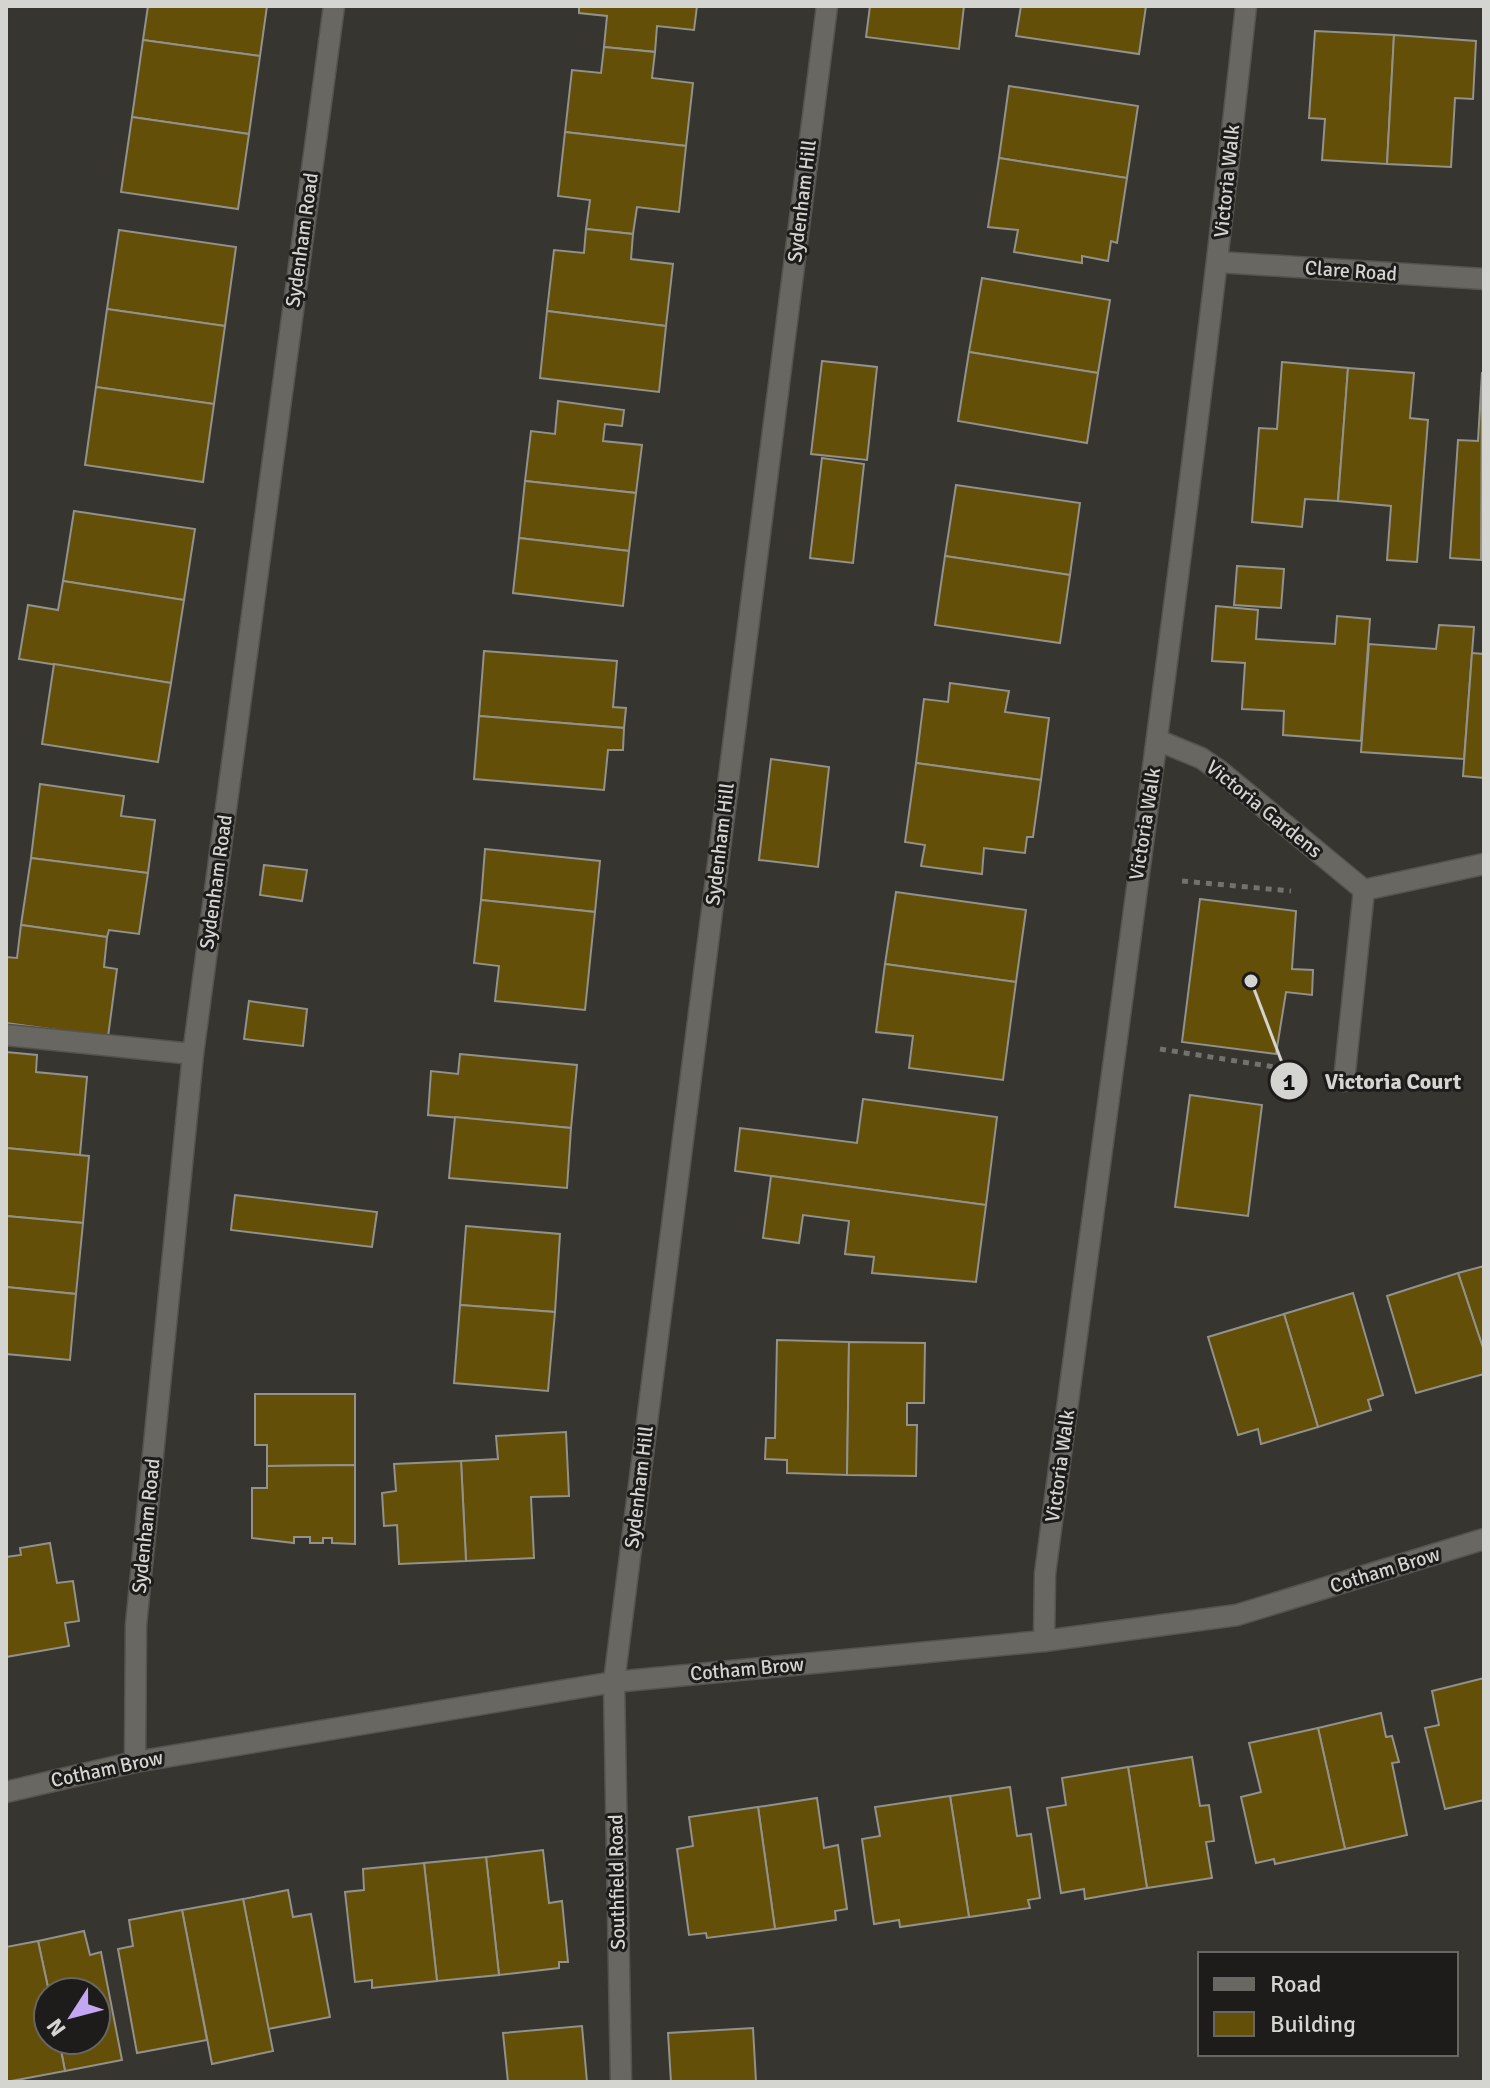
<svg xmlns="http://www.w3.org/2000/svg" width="1490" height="2088" font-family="Signika,sans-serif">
	<rect width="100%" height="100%" fill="#363530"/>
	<g fill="#634f07" stroke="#92918b" stroke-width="2">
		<path d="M148,6H267L260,56L143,40Z"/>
		<path d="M579,6H697L694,30L657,26L655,52L604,47L607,16L579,13Z"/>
		<path d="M870,6H964L959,49L866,37Z"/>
		<path d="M1021,6H1146L1139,54L1016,36Z"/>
		<path d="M1315,31L1394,35L1387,164L1322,160L1325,119L1309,118Z"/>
		<path d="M1394,35L1476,41L1473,99L1455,98L1451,167L1387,164Z"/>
		<path d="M143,40L260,56L249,134L132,117Z"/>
		<path d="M604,47L655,52L652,78L693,83L686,146L565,132L572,70L601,73Z"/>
		<path d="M1009,86L1138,106L1127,178L999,158Z"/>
		<path d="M132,117L249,134L238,209L121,192Z"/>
		<path d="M565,132L686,146L679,212L637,207L633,234L586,229L590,200L558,196Z"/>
		<path d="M999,158L1127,178L1117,243L1111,241L1108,261L1082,256V263L1014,252L1018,230L988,227Z"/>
		<path d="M586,229L633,234L631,259L673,264L666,326L547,311L554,250L584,253Z"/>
		<path d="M119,230L236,247L225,326L107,309Z"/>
		<path d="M982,278L1110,300L1098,373L969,352Z"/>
		<path d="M107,309L225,326L214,404L96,387Z"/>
		<path d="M547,311L666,326L659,392L540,378Z"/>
		<path d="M969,352L1098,373L1087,443L958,421Z"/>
		<path d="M822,361L877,367L867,460L811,454Z"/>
		<path d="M1282,362L1348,368L1338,501L1305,499L1302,527L1252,522L1259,428L1277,429Z"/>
		<path d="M1348,368L1414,373L1410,418L1428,420L1417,562L1387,560L1391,506L1338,501Z"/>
		<path d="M1482,372L1481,560L1450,558L1458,440L1478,441Z"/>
		<path d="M96,387L214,404L203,482L85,465Z"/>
		<path d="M558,401L624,410L622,426L605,424L603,441L642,445L636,493L525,481L531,431L555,434Z"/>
		<path d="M822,458L864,464L853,563L810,558Z"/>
		<path d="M525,481L636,493L629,551L519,538Z"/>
		<path d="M956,485L1080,503L1070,575L945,556Z"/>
		<path d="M74,511L195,529L184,600L63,581Z"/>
		<path d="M519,538L629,551L623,606L513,593Z"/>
		<path d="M945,556L1070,575L1060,643L935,625Z"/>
		<path d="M1237,566L1284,569L1281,608L1234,605Z"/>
		<path d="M63,581L184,600L171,683L19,659L28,605L58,610Z"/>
		<path d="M1216,606L1258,610L1256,639L1335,644L1337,616L1370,619L1361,741L1283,735L1284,711L1242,709L1245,663L1212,661Z"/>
		<path d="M1439,625L1474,627L1464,759L1361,752L1369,644L1436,649Z"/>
		<path d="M484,651L617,661L613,707L626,708L624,728L479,716Z"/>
		<path d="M1472,653L1484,654V778L1463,776Z"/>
		<path d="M54,664L171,683L158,762L42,744Z"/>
		<path d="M950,683L1009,691L1005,712L1049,718L1041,780L916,763L924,699L948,702Z"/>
		<path d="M479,716L624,728L623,750H608L604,790L474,779Z"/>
		<path d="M771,759L829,767L818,867L759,860Z"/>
		<path d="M916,763L1041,780L1033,837H1027L1025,853L984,848L982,874L921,866L925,845L905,842Z"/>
		<path d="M40,784L124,796L121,816L155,820L148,873L31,858Z"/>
		<path d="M485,849L600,861L595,912L481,900Z"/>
		<path d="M31,858L148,873L139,934L109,930L107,937L21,925Z"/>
		<path d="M264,865L307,870L302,901L260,895Z"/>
		<path d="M896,892L1026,910L1016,982L885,964Z"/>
		<path d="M1200,899L1296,911L1292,969L1313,970L1312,995L1286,992L1276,1054L1182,1042Z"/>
		<path d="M481,900L595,912L585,1010L495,1001L499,966L474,963Z"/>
		<path d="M21,925L107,937L104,967L117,969L108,1037L6,1023V957L17,958Z"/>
		<path d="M885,964L1016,982L1003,1080L909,1068L913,1036L876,1032Z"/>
		<path d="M249,1001L307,1009L303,1046L244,1039Z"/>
		<path d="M6,1052L37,1055L36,1072L87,1077L80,1155L6,1148Z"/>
		<path d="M460,1054L577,1065L571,1128L428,1115L431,1071L458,1074Z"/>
		<path d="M1190,1095L1262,1105L1248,1216L1175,1207Z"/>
		<path d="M863,1099L997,1117L986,1205L735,1171L740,1128L857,1143Z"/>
		<path d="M455,1117L571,1128L567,1188L449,1178Z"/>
		<path d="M6,1148L89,1156L83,1223L6,1216Z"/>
		<path d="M771,1176L986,1205L976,1282L872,1273L874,1257L845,1254L849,1221L803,1215L799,1243L763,1238Z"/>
		<path d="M235,1195L377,1212L372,1247L231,1230Z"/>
		<path d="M6,1216L83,1223L76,1294L6,1287Z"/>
		<path d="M466,1226L560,1234L555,1312L460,1305Z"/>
		<path d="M1484,1266V1351L1458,1273Z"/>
		<path d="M1458,1273L1484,1351V1374L1416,1393L1387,1296Z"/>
		<path d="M6,1287L76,1294L70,1360L6,1354Z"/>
		<path d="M1353,1293L1383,1395L1368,1400L1371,1410L1318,1427L1284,1314Z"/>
		<path d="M460,1305L555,1312L548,1391L454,1383Z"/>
		<path d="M1284,1314L1318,1427L1261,1444L1258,1429L1238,1435L1208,1337Z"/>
		<path d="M777,1340L849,1342L847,1475L787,1473V1460L765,1459L766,1438H775Z"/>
		<path d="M849,1342L925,1343L924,1403H907V1425H917L916,1476L847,1475Z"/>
		<path d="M255,1394H355V1465L267,1466V1445H255Z"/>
		<path d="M566,1432L569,1496L531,1497L534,1558L466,1561L461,1461L498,1459L496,1436Z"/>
		<path d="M461,1461L466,1561L399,1564L397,1525L384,1526L382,1493L396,1491L394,1464Z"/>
		<path d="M355,1465V1544L332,1543V1538H323V1543H310V1537H294V1543L252,1538V1488H267V1466Z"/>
		<path d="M50,1543L57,1583L73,1581L79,1621L65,1623L69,1646L6,1657V1557L21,1555L20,1548Z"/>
		<path d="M1484,1678V1800L1445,1809L1425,1728L1439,1725L1432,1691Z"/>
		<path d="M1381,1713L1386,1737L1392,1736L1399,1762L1392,1763L1407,1835L1345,1849L1318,1728Z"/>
		<path d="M1318,1728L1345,1849L1275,1864L1274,1859L1256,1863L1241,1797L1261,1792L1249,1743Z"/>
		<path d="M1192,1757L1200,1806L1209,1805L1214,1841L1206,1842L1212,1878L1147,1888L1128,1767Z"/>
		<path d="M1128,1767L1147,1888L1085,1899L1084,1889L1061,1893L1047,1808L1066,1805L1062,1778Z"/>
		<path d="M1010,1787L1017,1836L1031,1834L1040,1898L1028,1900L1030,1908L969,1917L950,1796Z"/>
		<path d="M950,1796L969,1917L900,1927L899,1920L874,1924L862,1839L880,1836L875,1807Z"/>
		<path d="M817,1798L824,1848L838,1845L847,1909L835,1911L836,1920L775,1929L758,1807Z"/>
		<path d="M758,1807L775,1929L707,1938L706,1933L689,1935L677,1849L693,1846L689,1817Z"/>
		<path d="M543,1850L549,1903L562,1901L568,1962H559V1968L499,1975L486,1857Z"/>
		<path d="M486,1857L499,1975L437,1981L424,1863Z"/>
		<path d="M424,1863L437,1981L372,1988V1980L355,1982L345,1892L364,1890L363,1869Z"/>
		<path d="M288,1890L293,1917L311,1914L330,2017L268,2029L243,1899Z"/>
		<path d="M243,1899L273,2051L212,2064L182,1910Z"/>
		<path d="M182,1910L207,2040L137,2053L118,1949L133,1946L129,1920Z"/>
		<path d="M84,1931L90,1955L101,1952L122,2060L65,2071L59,2040H96V1992H49L38,1941Z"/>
		<path d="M38,1941L49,1992L48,2040H59L65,2071L6,2082V1947Z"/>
		<path d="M582,2026L587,2082H508L503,2033Z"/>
		<path d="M753,2028L756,2082H671L668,2033Z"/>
	</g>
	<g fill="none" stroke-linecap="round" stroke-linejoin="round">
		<defs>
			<g id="minor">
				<path d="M1218,262L1484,279"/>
				<path d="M1157,740L1201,758L1220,771L1364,890L1484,864"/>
				<path d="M6,1035L193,1054"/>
				<path d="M1344,1081L1364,890"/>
				<path d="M1044,1641L1045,1574C1114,1052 1189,530 1246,6"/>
				<path d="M135,1762L136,1625L193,1054L334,6"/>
				<path d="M6,1792L135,1762L614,1682L1044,1641L1237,1615L1484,1539"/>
				<path d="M621,2082L614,1682L827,6"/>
			</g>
		</defs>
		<use href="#minor" stroke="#555350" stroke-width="23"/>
		<g stroke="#72726e" stroke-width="5" stroke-dasharray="6 6" stroke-linecap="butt">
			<path d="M1182,881L1291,891"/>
			<path d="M1160,1049L1300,1071"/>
		</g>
		<use href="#minor" stroke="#696762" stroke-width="20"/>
	</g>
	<g text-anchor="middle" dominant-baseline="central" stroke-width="6" stroke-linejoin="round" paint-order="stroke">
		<g font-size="20" fill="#d4d4d1" stroke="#1d1c1a">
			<text transform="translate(1227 181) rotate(-84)">Victoria Walk</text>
			<text transform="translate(802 201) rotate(-83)">Sydenham Hill</text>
			<text transform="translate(302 240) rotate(-82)">Sydenham Road</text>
			<text transform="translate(1351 271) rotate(4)">Clare Road</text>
			<text transform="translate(1264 809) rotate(39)">Victoria Gardens</text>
			<text transform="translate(1145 824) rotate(-81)">Victoria Walk</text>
			<text transform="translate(720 844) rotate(-83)">Sydenham Hill</text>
			<text transform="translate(216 882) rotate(-82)">Sydenham Road</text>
			<text transform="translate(1060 1466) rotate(-82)">Victoria Walk</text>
			<text transform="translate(639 1487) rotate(-83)">Sydenham Hill</text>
			<text transform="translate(146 1526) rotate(-84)">Sydenham Road</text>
			<text transform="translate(1385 1570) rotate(-17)">Cotham Brow</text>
			<text transform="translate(747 1669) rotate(-5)">Cotham Brow</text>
			<text transform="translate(107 1769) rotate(-12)">Cotham Brow</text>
			<text transform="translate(617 1882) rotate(-91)">Southfield Road</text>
		</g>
	</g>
	<path fill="none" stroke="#d4d4d1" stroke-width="3" d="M1251 981L1289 1081"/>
	<g fill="#d4d4d1" stroke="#1d1c1a" stroke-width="3">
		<circle cx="1251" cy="981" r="8"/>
		<circle cx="1289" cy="1081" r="20"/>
	</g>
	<g font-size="24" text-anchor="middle" font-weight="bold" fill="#111">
		<text x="1289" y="1090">1</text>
	</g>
	<g font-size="22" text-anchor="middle" font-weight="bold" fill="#d4d4d1" stroke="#1d1c1a" stroke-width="6" stroke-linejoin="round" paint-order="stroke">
		<text x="1393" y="1089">Victoria Court</text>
	</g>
	<rect width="1490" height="2088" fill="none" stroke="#d4d4d1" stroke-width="16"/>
	<rect x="1198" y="1952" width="260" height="104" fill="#1d1c1a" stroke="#666663" stroke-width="2"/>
	<rect x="1214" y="1978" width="40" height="12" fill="#696762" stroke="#666663" stroke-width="2"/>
	<text x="1270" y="1992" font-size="24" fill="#d4d4d1">Road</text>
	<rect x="1214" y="2012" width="40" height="24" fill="#634f07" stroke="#666663" stroke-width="2"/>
	<text x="1270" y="2032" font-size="24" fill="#d4d4d1">Building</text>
	<g transform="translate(72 2016) rotate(234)"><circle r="38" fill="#1d1c1a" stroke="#666663" stroke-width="2"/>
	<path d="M0-6L14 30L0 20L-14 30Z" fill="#c3a7f2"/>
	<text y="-12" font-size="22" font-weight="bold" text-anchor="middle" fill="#d4d4d1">N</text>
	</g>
</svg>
